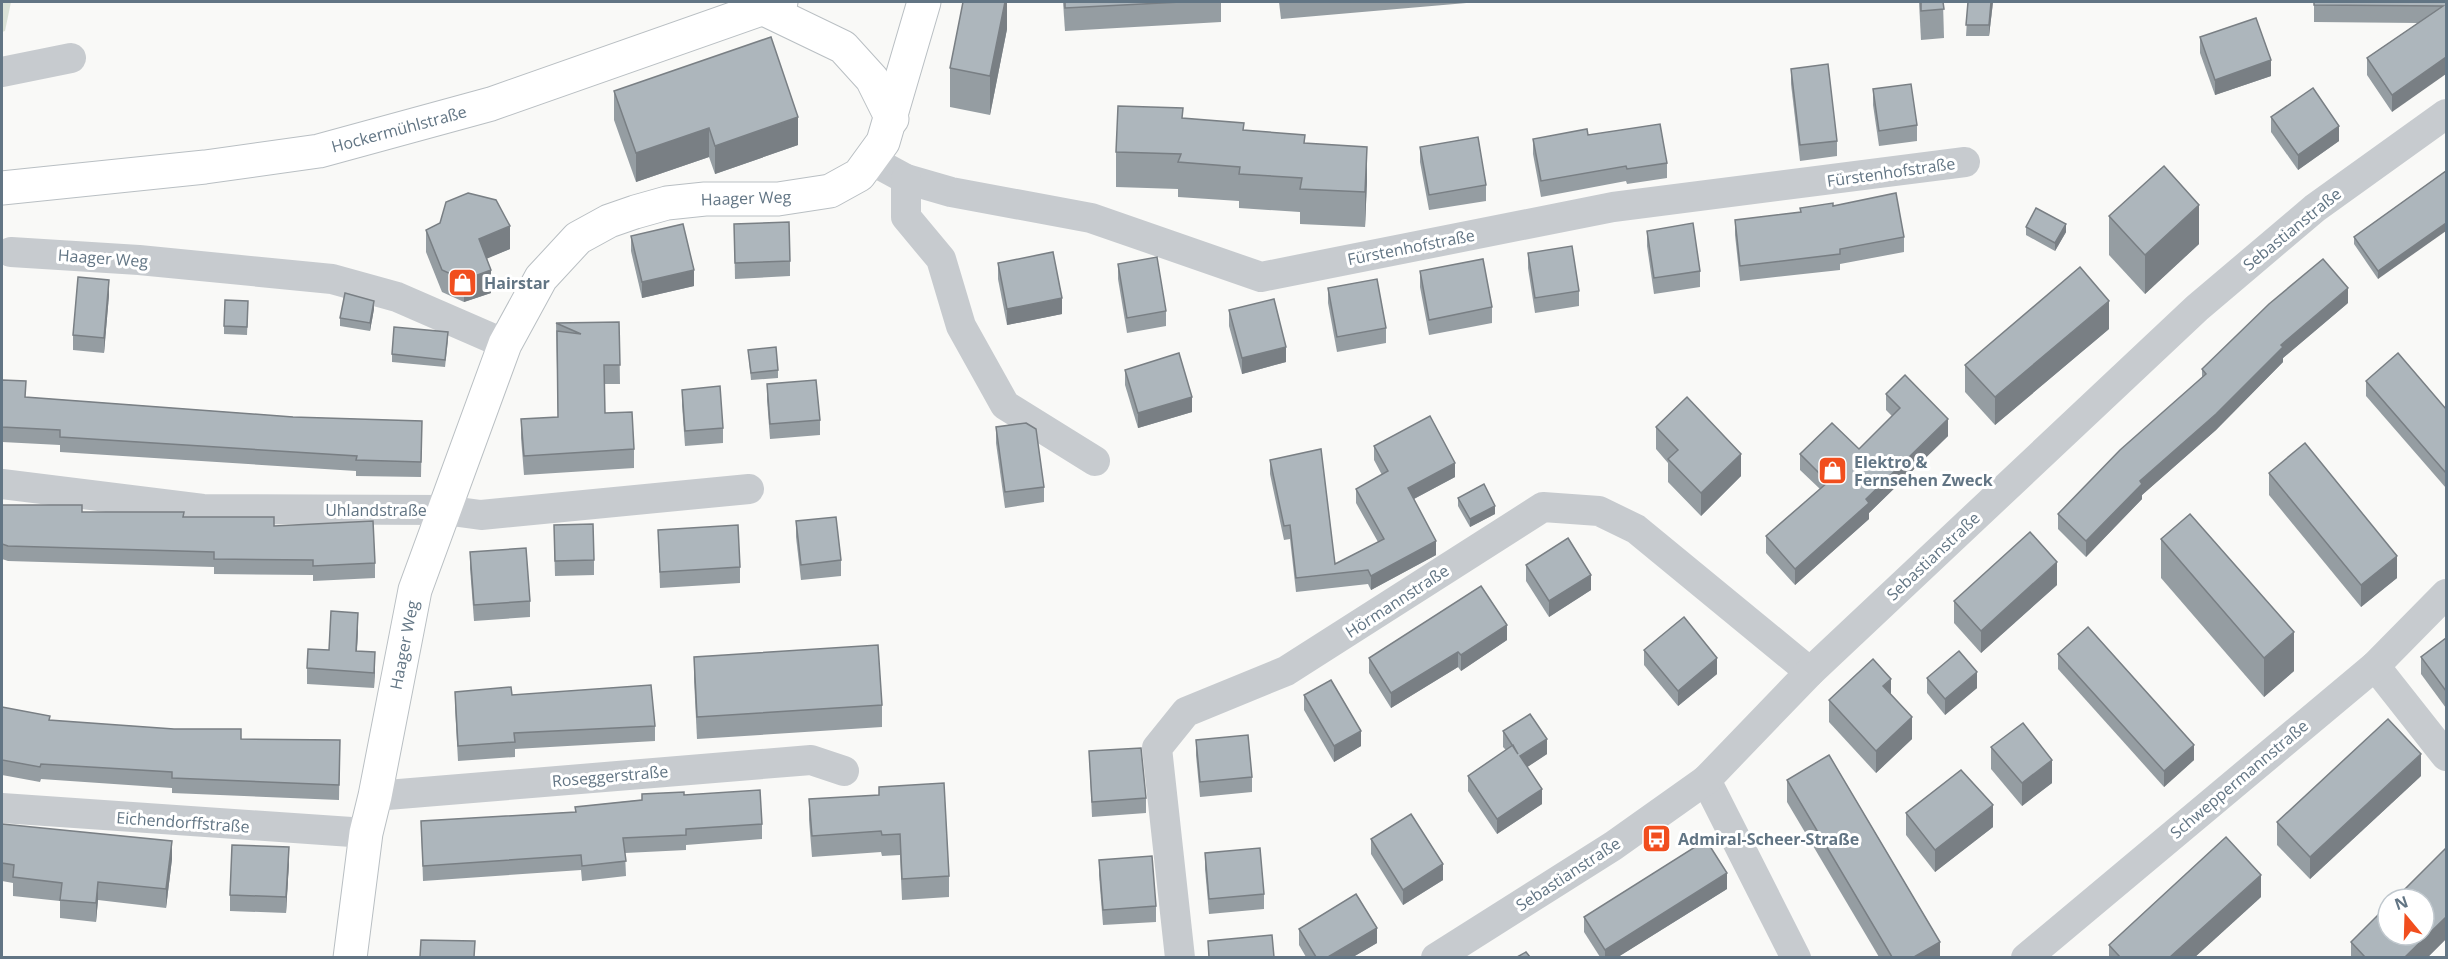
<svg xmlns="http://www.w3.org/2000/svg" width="2448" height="959" font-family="'Open Sans',sans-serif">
	<rect width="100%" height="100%" fill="#f9f9f7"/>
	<path fill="#dbe2d7" d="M2,2H11L5,31L2,32Z"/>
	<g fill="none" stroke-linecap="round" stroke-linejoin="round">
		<defs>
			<g id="secondary">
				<path d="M762,8L843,47L872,79L892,119"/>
				<path d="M2,188L205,167L319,151L491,104L781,2"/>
				<path d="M350,958L366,833L375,796L415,590L505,344L541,278L578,238L609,221L635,212L667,203L705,199H778L830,191L859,175L883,142L924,2"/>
			</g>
		</defs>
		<use href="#secondary" stroke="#b9bfc3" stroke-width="35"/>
		<g stroke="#c7cbcf" stroke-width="30">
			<path d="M2,72L71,58"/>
			<path d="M871,160L906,179L951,192L1091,218L1261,277L1613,207L1965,162"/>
			<path d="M906,179V217L941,259L961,326L1005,405L1095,461"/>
			<path d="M11,252L139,260L332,279L397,297L505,344"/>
			<path d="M2,484L203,509L444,510L481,515L749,489"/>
			<path d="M2375,666L2446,756"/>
			<path d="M1706,780L1796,958"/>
			<path d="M375,796L811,760L844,771"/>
			<path d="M2,808L366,833"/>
			<path d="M1180,958L1157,748L1186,712L1286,671L1543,507L1599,511L1636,529L1810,672"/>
			<path d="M1436,958L1613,846L1706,780L1810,672L2197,308L2315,208L2446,114"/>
			<path d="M2026,958L2375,666L2446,594"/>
		</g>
		<use href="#secondary" stroke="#fff" stroke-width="33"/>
	</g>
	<g fill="#959da2">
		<path d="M1007,2V29L990,115L950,107V68Z"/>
		<path d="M1063,2H1221V22L1065,31Z"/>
		<path d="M1279,2H1478L1281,19Z"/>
		<path d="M1919,2H1943L1944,38L1921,40Z"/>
		<path d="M1968,2H1993L1989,36H1966Z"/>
		<path d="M2314,2H2446L2392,112L2367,75V58L2418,23L2314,22Z"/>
		<path d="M2200,37L2271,76L2215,95L2200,53Z"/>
		<path d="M1791,69L1837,141V156L1800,161L1791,84Z"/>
		<path d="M1873,89L1917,125V141L1879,146L1873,105Z"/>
		<path d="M614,91L798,145L715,174L709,157L636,182L614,120Z"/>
		<path d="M2271,117L2339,141L2298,170L2271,132Z"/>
		<path d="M1183,118L1305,143L1367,181L1365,227L1300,224V212L1239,208V201L1178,197V189L1116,187V152Z"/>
		<path d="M1588,135L1667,163V178L1627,184L1626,181L1541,197L1533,154V139Z"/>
		<path d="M1420,147L1486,185V201L1429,210L1420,162Z"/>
		<path d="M2446,171L2378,279L2354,244V237Z"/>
		<path d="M1833,206L1904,237V252L1840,264V270L1740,281L1735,235V220L1800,212V208Z"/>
		<path d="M2109,216L2199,244L2145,294L2109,255Z"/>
		<path d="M440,223L510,249L487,258L491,293L464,302L442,292L426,252V230Z"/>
		<path d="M734,224L790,261V276L735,279Z"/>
		<path d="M2026,227L2066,232L2055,251L2026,235Z"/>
		<path d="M1647,231L1700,271V287L1654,294L1647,246Z"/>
		<path d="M631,236L694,286L642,298L631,251Z"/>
		<path d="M1528,253L1579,291V306L1535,313L1528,268Z"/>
		<path d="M998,263L1062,314L1007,325L998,279Z"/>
		<path d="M1118,264L1166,311V326L1127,333L1118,279Z"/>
		<path d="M1420,271L1492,307V323L1429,335L1420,287Z"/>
		<path d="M1328,288L1386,328V343L1337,352L1328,303Z"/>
		<path d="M109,295L104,353L73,350V335Z"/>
		<path d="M2348,303L2283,358V362L2216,430L2142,495V499L2086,557L2058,529V514L2202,378V369Z"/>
		<path d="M248,309L247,335L224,334V326Z"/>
		<path d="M374,309L370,331L340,326V318Z"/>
		<path d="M1229,310L1286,362L1242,374L1229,326Z"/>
		<path d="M619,322L620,384H604L605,413L634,449V468L524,475L521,438V419L558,417L556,323Z"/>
		<path d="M2109,329L1995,425L1965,392V365Z"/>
		<path d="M448,340L445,367L392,362V354Z"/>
		<path d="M748,350L778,370V378L751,380Z"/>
		<path d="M1125,370L1192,412L1138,428L1125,385Z"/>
		<path d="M2,380L26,397L293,417L422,421L421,477L356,476V471L60,452V445L2,442Z"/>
		<path d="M2366,381L2446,409V488L2366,396Z"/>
		<path d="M767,384L820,420V435L770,439L767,400Z"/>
		<path d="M682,390L723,428V443L685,446L682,405Z"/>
		<path d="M1886,394L1948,436L1869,513V519L1795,585L1766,553V536L1820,489L1800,470V454L1859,449L1892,416L1886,410Z"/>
		<path d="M996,427L1044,487V502L1005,508L996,443Z"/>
		<path d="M1656,427L1741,476L1701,516L1668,482V463L1656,449Z"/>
		<path d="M1374,446L1455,477L1414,499L1436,555L1371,590L1368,584L1296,592L1290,539L1284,540L1270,474V460L1335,564L1378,542L1356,503V489L1382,475L1374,460Z"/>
		<path d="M2269,473L2397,578L2361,607L2269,495Z"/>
		<path d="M1458,498L1495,514L1470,527L1458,506Z"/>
		<path d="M2,505L82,512L183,517L274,526L375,563V578L313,581V575L214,574V567L8,561L2,559Z"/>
		<path d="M796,521L841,560V576L801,580L796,537Z"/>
		<path d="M658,530L740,567V583L660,588Z"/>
		<path d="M2161,539L2294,671L2264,697L2161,578Z"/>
		<path d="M554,540L594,560V575L555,576Z"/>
		<path d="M470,552L530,601V617L474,621L470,568Z"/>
		<path d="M1526,565L1591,590L1549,617L1526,581Z"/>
		<path d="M2057,585L1981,653L1954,623V601Z"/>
		<path d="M358,628L357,651L375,668L374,688L307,684V668L329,650Z"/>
		<path d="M2446,638V708L2421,674V657Z"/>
		<path d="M1507,640L1461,671L1458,667L1391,708L1369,673V658Z"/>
		<path d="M1644,650L1717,674L1678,706L1644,665Z"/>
		<path d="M2058,654L2194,760L2164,787L2058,669Z"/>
		<path d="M694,657L882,705V727L697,739L694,679Z"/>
		<path d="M1927,678L1977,688L1945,715L1927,693Z"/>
		<path d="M455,692L512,695L655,726V741L515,749V757L458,761L455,707Z"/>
		<path d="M1891,694L1912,739L1876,773L1829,722V700Z"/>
		<path d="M1304,695L1361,746L1334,762L1304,710Z"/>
		<path d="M2,707L50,720L241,739L340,740L339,800L172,793V788L41,779L40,782L2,775Z"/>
		<path d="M1503,731L1547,754L1527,767L1542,804L1497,834L1468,791V776L1506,750L1503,747Z"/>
		<path d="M1196,740L1252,777V792L1200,797L1196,755Z"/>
		<path d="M1991,747L2052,783L2022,806L1991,769Z"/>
		<path d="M1089,751L1146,798V813L1092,817Z"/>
		<path d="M2421,776L2310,879L2277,845V822Z"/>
		<path d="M1787,780L1940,957H1879L1787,802Z"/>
		<path d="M879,787L949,876V897L902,900L900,855L882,856L881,852L812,857L809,820V799L879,795Z"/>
		<path d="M684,795L762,824V839L686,845V850L625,853L626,876L582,881L581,870L423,881L421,821L575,812V807Z"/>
		<path d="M1906,813L1993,827L1935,872L1906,835Z"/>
		<path d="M2,824L172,859L166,908L98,900L96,922L60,918V901L13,896V883L2,881Z"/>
		<path d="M1371,839L1443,880L1403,905L1371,854Z"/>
		<path d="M2446,848V939L2428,957H2351V942Z"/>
		<path d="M1205,853L1264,894V909L1209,914L1205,869Z"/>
		<path d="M1099,860L1156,906V922L1103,925L1099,875Z"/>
		<path d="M289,862L286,913L230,911V895Z"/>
		<path d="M1727,889L1618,957H1600L1584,932V917Z"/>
		<path d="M2261,897L2195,957H2109V945Z"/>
		<path d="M1299,929L1377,943L1353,957H1306L1299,945Z"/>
	</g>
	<g fill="#797f84">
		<path d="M1005,2H1007V29L990,115V76Z"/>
		<path d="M1991,2H1993L1989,36V25Z"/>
		<path d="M2446,57V74L2392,112V95Z"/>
		<path d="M2271,60V76L2215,95V80Z"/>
		<path d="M798,117V145L715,174V146Z"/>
		<path d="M2339,126V141L2298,170V155Z"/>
		<path d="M709,128V157L636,182V153Z"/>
		<path d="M1367,147V181L1365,227V192Z"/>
		<path d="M2199,205V244L2145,294V255Z"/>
		<path d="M2446,223V231L2378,279V271Z"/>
		<path d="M2066,224V232L2055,251V243Z"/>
		<path d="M510,226V249L479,262V239Z"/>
		<path d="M491,270V293L464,302V280Z"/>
		<path d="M694,270V286L642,298V282Z"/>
		<path d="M109,280V295L104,353V338Z"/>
		<path d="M2348,288V303L2283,358V362L2216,430L2142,495V499L2086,557V541L2140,481L2281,345Z"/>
		<path d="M1062,298V314L1007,325V309Z"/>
		<path d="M374,301V309L370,331V323Z"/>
		<path d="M2109,301V329L1995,425V397Z"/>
		<path d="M1286,347V362L1242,374V358Z"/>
		<path d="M1192,397V412L1138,428V413Z"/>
		<path d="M1948,419V436L1869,513V519L1795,585V569Z"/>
		<path d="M1741,454V476L1701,516V493Z"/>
		<path d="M1455,463V477L1408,502V488Z"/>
		<path d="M1495,506V514L1470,527V519Z"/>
		<path d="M1436,541V555L1371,590V576Z"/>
		<path d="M2397,556V578L2361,607V585Z"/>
		<path d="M2057,562V585L1981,653V631Z"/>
		<path d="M1591,575V590L1549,617V601Z"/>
		<path d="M358,613V628L356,667V651Z"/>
		<path d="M1507,625V640L1461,671V655Z"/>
		<path d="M2294,632V671L2264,697V658Z"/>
		<path d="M375,652V668L374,688V673Z"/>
		<path d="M1458,652V667L1391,708V693Z"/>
		<path d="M1717,658V674L1678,706V691Z"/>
		<path d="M1977,672V688L1945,715V699Z"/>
		<path d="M1891,679V702L1883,686Z"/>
		<path d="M1912,717V739L1876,773V751Z"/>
		<path d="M1361,731V746L1334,762V746Z"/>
		<path d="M1547,739V754L1520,772V756Z"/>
		<path d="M2194,745V760L2164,787V771Z"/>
		<path d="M2421,754V776L2310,879V857Z"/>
		<path d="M2052,760V783L2022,806V783Z"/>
		<path d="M1542,789V804L1497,834V819Z"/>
		<path d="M1993,805V827L1935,872V850Z"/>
		<path d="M172,841V859L166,908V889Z"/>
		<path d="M289,847V862L286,913V897Z"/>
		<path d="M1443,864V880L1403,905V890Z"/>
		<path d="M1727,873V889L1618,957H1605V950Z"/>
		<path d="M2261,875V897L2195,957H2170Z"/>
		<path d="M98,882V900L96,922V903Z"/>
		<path d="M2446,917V939L2428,957H2405Z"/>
		<path d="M1377,928V943L1353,957H1328Z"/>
		<path d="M1940,942V957H1914Z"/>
	</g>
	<g fill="#adb6bc" stroke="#797f84" stroke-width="1.5">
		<path d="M963,2H1005L990,76L950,68Z"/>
		<path d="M1065,2H1181L1065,8Z"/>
		<path d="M1921,2H1943L1944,9L1921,11Z"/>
		<path d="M1968,2H1991L1989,25H1966Z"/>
		<path d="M2314,2H2446V57L2392,95L2367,58L2443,6L2314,5Z"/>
		<path d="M2256,18L2271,60L2215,80L2200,37Z"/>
		<path d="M771,37L798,117L715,146L709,128L636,153L614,91Z"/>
		<path d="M1828,64L1837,141L1800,145L1791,69Z"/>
		<path d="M1911,84L1917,125L1879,131L1873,89Z"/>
		<path d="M2313,88L2339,126L2298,155L2271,117Z"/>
		<path d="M1118,106L1183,108L1182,118L1244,123L1243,130L1305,135L1304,143L1367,147L1365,192L1300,189L1302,178L1239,174L1240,167L1178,162L1181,154L1116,152Z"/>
		<path d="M1660,124L1667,163L1627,169L1626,166L1541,181L1533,139L1587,129L1588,135Z"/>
		<path d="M1478,137L1486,185L1429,195L1420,147Z"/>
		<path d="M2164,166L2199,205L2145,255L2109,216Z"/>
		<path d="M2446,171V223L2378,271L2354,237Z"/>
		<path d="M468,193L496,200L510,226L479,239L491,270L464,280L442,270L426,230L440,223L446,202Z"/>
		<path d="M1896,193L1904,237L1840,249V254L1740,266L1735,220L1801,212L1800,208L1833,203V206Z"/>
		<path d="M2036,208L2066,224L2055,243L2026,227Z"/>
		<path d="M789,222L790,261L735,263L734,224Z"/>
		<path d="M1693,223L1700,271L1654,278L1647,231Z"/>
		<path d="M683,224L694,270L642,282L631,236Z"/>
		<path d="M1572,246L1579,291L1535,298L1528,253Z"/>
		<path d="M1053,252L1062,298L1007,309L998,263Z"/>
		<path d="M1157,257L1166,311L1127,318L1118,264Z"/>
		<path d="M1483,259L1492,307L1429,320L1420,271Z"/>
		<path d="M2323,259L2348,288L2281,345L2283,347L2216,414L2140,481L2142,484L2086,541L2058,514L2120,450L2206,374L2202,369L2269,304Z"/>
		<path d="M2080,267L2109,301L1995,397L1965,365Z"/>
		<path d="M78,277L109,280L104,338L73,335Z"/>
		<path d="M1377,279L1386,328L1337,337L1328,288Z"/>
		<path d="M345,293L374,301L370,323L340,318Z"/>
		<path d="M1274,299L1286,347L1242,358L1229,310Z"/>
		<path d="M225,300L248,301L247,327L224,326Z"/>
		<path d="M619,322L620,365H604L605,413L632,412L634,449L524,456L521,419L558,417L557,331L581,334L556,323Z"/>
		<path d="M394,327L448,332L445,360L392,354Z"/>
		<path d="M776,347L778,370L751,373L748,350Z"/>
		<path d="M1179,353L1192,397L1138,413L1125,370Z"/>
		<path d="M2398,353L2446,409V473L2366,381Z"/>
		<path d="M1905,375L1948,419L1866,499L1869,503L1795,569L1766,536L1828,482L1800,454L1832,423L1859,449L1900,408L1886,394Z"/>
		<path d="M2,380L26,381L25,397L293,417L422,421L421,462L356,460L357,456L60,437V430L2,427Z"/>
		<path d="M816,380L820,420L770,424L767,384Z"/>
		<path d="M720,386L723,428L685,431L682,390Z"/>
		<path d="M1687,397L1741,454L1701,493L1668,459L1678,450L1656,427Z"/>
		<path d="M1430,416L1455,463L1408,488L1436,541L1371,576L1368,570L1296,578L1290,525L1284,526L1270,460L1321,449L1335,564L1384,539L1356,489L1388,471L1374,446Z"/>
		<path d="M1026,423L1036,429L1044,487L1005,492L996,427Z"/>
		<path d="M2305,443L2397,556L2361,585L2269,473Z"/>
		<path d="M1484,484L1495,506L1470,519L1458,498Z"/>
		<path d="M2,505H82V512H184L183,517H274V526L373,521L375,563L313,566V560L214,559V552L8,546L2,544Z"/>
		<path d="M2190,514L2294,632L2264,658L2161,539Z"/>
		<path d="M836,517L841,560L801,565L796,521Z"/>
		<path d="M593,524L594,560L555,561L554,525Z"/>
		<path d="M738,525L740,567L660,572L658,530Z"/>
		<path d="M2030,532L2057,562L1981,631L1954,601Z"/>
		<path d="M1568,538L1591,575L1549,601L1526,565Z"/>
		<path d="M526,548L530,601L474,605L470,552Z"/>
		<path d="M1481,586L1507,625L1461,655L1458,652L1391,693L1369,658Z"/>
		<path d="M331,611L358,613L356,651L375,652L374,673L307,668L308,649L329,650Z"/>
		<path d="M1684,617L1717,658L1678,691L1644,650Z"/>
		<path d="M2088,627L2194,745L2164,771L2058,654Z"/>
		<path d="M2446,638V691L2421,657Z"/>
		<path d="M878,645L882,705L697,717L694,657Z"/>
		<path d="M1959,651L1977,672L1945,699L1927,678Z"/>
		<path d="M1873,659L1891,679L1883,686L1912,717L1876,751L1829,700Z"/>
		<path d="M1331,680L1361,731L1334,746L1304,695Z"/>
		<path d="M651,685L655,726L514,733L515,742L458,746L455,692L511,687L512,695Z"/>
		<path d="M2,707L50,716L49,720L174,729H241V739L340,740L339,785L172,778V772L41,764L40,767L2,760Z"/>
		<path d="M1530,714L1547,739L1520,756L1542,789L1497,819L1468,776L1513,745L1518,754L1503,731Z"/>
		<path d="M2388,719L2421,754L2310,857L2277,822Z"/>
		<path d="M2023,723L2052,760L2022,783L1991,747Z"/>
		<path d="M1248,735L1252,777L1200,782L1196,740Z"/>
		<path d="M1141,748L1146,798L1092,802L1089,751Z"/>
		<path d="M1829,755L1940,942L1914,957H1892L1787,780Z"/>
		<path d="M1961,770L1993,805L1935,850L1906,813Z"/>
		<path d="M944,783L949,876L902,879L900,834L882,835L881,831L812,836L809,799L879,795V787Z"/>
		<path d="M760,790L762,824L686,829V835L623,838L626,861L582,866L581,855L423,866L421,821L576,812L575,807L642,800V794L684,792V795Z"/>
		<path d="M1411,814L1443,864L1403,890L1371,839Z"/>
		<path d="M2,824L172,841L166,889L98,882L96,903L60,900L62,883L13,877L14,865L2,863Z"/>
		<path d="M2226,837L2261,875L2170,957H2120L2109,945Z"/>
		<path d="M1706,840L1727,873L1605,950L1584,917Z"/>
		<path d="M232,845L289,847L286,897L230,895Z"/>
		<path d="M1260,848L1264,894L1209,899L1205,853Z"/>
		<path d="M2446,848V917L2405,957H2365L2351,942L2388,905V935H2424V899H2395Z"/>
		<path d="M1152,856L1156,906L1103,910L1099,860Z"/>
		<path d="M1356,894L1377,928L1328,957H1316L1299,929Z"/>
		<path d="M1272,935L1274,957H1209L1208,941Z"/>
		<path d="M421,940L475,941L474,957H420Z"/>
		<path d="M1526,952L1530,957H1517Z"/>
	</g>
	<defs>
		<symbol id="shop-square" viewBox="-11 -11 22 22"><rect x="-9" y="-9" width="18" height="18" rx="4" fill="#f14e1e" stroke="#fff"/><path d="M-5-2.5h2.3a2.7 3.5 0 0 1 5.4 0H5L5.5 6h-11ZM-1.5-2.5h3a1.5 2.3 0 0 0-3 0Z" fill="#fff"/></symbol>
		<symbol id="bus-square" viewBox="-11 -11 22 22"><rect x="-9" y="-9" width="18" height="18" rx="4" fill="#f14e1e" stroke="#fff"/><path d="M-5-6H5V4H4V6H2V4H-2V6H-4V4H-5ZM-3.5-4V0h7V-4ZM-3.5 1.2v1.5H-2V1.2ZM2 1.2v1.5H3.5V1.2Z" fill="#fff"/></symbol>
	</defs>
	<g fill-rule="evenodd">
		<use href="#shop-square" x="446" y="266" width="33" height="33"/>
		<use href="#shop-square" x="1816" y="454" width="33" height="33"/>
		<use href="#bus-square" x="1640" y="822" width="33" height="33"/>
	</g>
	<g text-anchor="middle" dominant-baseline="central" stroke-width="6" stroke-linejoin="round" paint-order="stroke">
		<g font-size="16" fill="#627584" stroke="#fff">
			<text transform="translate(399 129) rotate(-15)">Hockermühlstraße</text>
			<text transform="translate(1891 172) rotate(-8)">Fürstenhofstraße</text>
			<text transform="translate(746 198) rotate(-2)">Haager Weg</text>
			<text transform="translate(2292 229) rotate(-39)">Sebastianstraße</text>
			<text transform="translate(1411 247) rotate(-11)">Fürstenhofstraße</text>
			<text transform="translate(103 258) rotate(4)">Haager Weg</text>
			<text x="376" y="510">Uhlandstraße</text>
			<text transform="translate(1933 556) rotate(-43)">Sebastianstraße</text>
			<text transform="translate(1397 601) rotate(-33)">Hörmannstraße</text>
			<text transform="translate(404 645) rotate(-79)">Haager Weg</text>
			<text transform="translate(610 776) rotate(-5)">Roseggerstraße</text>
			<text transform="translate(2239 779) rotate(-40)">Schweppermannstraße</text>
			<text transform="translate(183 822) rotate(4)">Eichendorffstraße</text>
			<text transform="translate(1568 874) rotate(-33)">Sebastianstraße</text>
		</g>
		<g font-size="16" font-weight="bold" fill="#627584" stroke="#fff" text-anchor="start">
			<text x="484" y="283">Hairstar</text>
			<text x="1854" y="462">Elektro &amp;<tspan x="1854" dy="18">Fernsehen Zweck</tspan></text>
			<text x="1678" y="839">Admiral-Scheer-Straße</text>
		</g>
	</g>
	<rect width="2448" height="959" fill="none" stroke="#627584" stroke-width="6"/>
	<g transform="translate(2406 917) rotate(341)"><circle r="28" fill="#ffffff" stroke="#c0c8ce" stroke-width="1.5"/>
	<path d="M0-4.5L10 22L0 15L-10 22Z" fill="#f14e1e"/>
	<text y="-9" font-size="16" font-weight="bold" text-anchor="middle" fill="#627584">N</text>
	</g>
</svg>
